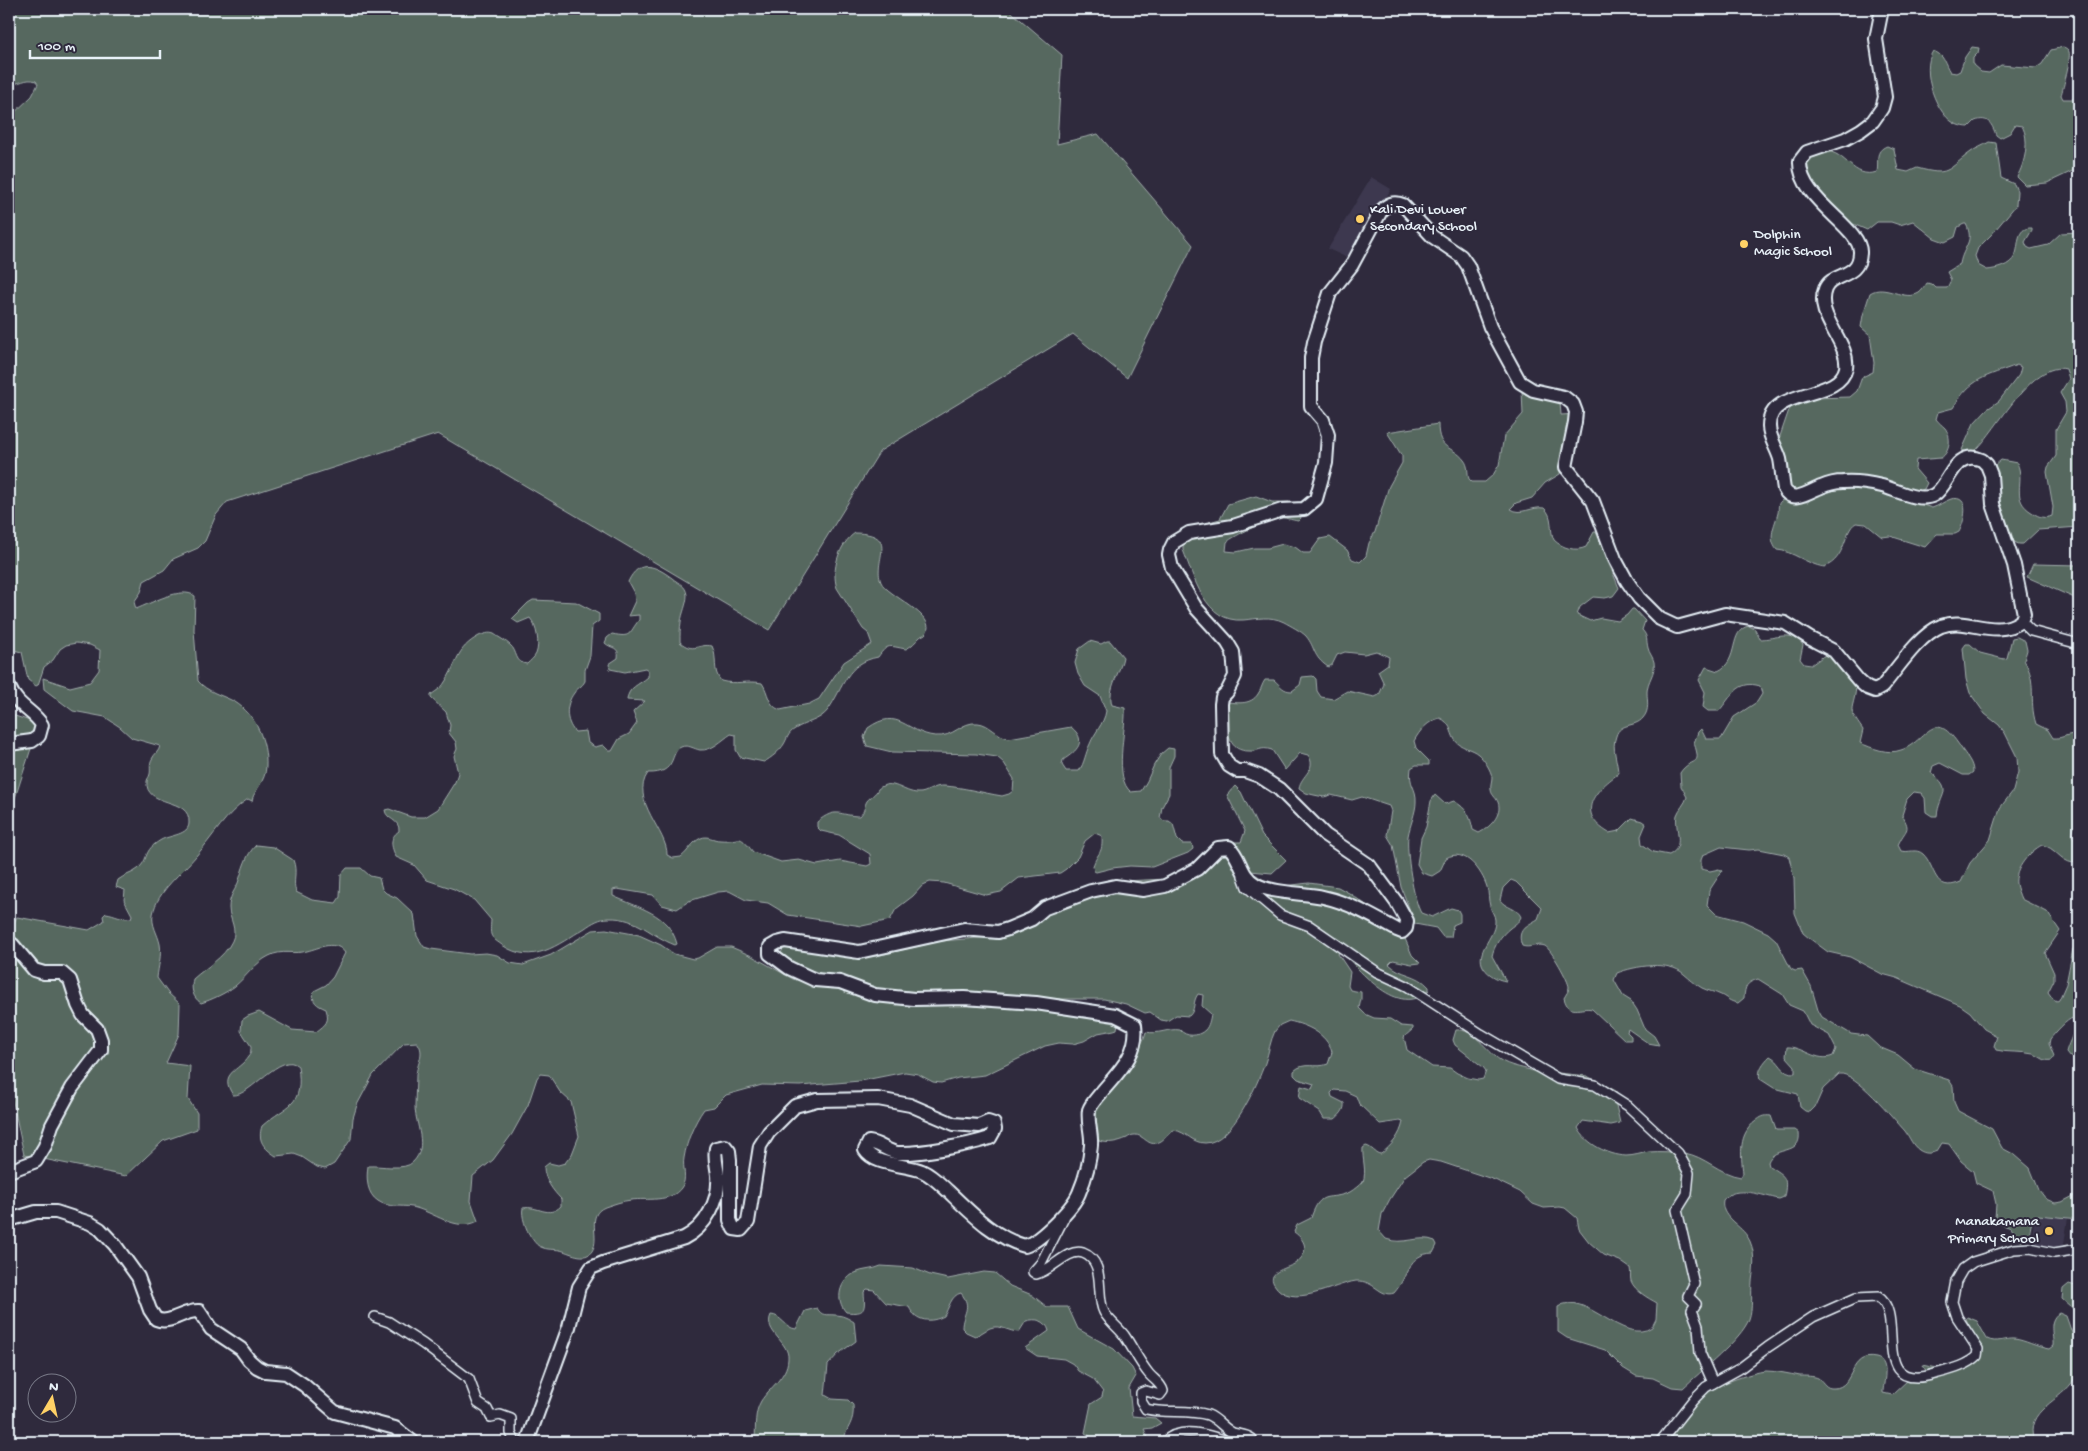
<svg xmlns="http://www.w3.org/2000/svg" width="2088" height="1451" font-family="'Gochi Hand',sans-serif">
	<rect width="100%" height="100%" fill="#2f2a3d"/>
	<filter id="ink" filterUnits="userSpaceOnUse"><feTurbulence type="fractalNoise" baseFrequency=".02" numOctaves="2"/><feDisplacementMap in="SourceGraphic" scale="10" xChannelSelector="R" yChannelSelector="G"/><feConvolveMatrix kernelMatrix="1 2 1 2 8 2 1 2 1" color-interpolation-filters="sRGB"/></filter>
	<g filter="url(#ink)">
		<g fill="#3d394f">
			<path d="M1371,177L1391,189L1350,259L1328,249Z"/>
			<path d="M2035,1213L2068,1218L2063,1250L2031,1245Z"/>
		</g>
		<g fill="#57675e" stroke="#a0acab">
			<path d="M9,9H1008L1062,55L1057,144L1098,134L1193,245L1127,378L1073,334L880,451L769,630L438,434L227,502L216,515L205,541L198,548L173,559L164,570L144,581L141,592L134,602L136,609C152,603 181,586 195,596L194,630L198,681C207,692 222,695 235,702C256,715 267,742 266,766C266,782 253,791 252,801L248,799C226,813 213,837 196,856C182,873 157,891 153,914C151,925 158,934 160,944C162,955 158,967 157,978L168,993L180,1004L179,1034L166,1063L190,1066L188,1099L197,1113V1129L163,1141L126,1176L24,1155L11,1092L9,1093V932L17,917L89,930L104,921L103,916L106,913C115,914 121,919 131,918L132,915L124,900L125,890L116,887L118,880C124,875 132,874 138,869C150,858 142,851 161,840C170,835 189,835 189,823C191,796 144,808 147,781C148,777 149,778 150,774C151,769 149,764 152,759C154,754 159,752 160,746L132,738L120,727L105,717L73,711L44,689L43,678L70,687L90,682L99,670L100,650L90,645L76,643L66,645L60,649L53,660L44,667L38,685L36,686L28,680L22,652L9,649V118L32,96L38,84L36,81C26,77 19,85 9,84Z"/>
			<path d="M1972,47L1979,48L1978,53L1973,58V65L1981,72L1989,73L2001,65L2036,68L2042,64L2051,50L2063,47C2066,48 2068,49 2069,52C2071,58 2063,89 2061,95L2063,99H2073L2079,101V168L2047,183L2025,185L2017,177C2025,163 2030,140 2022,126L2015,125L2010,133L2000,138L1996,135C1992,125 1989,116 1975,121L1969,127C1966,127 1961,126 1958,125C1936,117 1920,70 1933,51C1945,55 1944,63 1950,72L1956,73L1960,71L1965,57Z"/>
			<path d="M1989,142L1996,143L2001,178L2014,184L2017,191L2016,205L1991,235L1978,248L1975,256L1978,265L1987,270C1997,269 2010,266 2015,256C2020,246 2015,227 2032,228V230L2025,242L2027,247L2031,249L2048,245L2061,233L2079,232V527L2038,530L2023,544C2000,548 1996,483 1993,467L2001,460L2017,463C2026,482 2009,499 2033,513C2039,517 2045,519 2052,516L2053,507L2047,472L2048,467L2056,456V429L2066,412L2065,402L2060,393L2069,379L2066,369C2032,360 1997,430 1976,450L1967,452L1962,450L1974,423L1986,410L1999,401L2019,375L2021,367L2017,365C1986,377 1971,377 1953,408L1938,412L1936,419C1939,423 1942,425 1945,428C1952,437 1950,452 1941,458L1916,460L1915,469L1927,483L1924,489L1915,493L1914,502L1932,508C1939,506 1944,501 1951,499C1972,494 1964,523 1959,532L1955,534H1937L1925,547L1890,536L1882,537L1866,524L1856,523C1843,530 1847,559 1824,567C1806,564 1793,551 1777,550C1767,538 1775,525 1778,513C1779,509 1777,504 1781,501C1787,496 1801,502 1808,502L1812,498L1788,488L1778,442L1789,410L1794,405L1813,398L1850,397L1857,391L1862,377L1873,372L1874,363L1870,335L1861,327L1863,315L1870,293C1885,283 1904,302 1919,293C1922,291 1925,286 1927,283L1932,284L1936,288H1947L1951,280L1947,272L1960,264C1963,246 1975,242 1966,224H1964L1958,227L1955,237L1945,242L1934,238L1913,221L1900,225L1891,222H1877L1867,230L1844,220L1807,181L1806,159C1811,157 1818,151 1824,151C1847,151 1852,180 1877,172C1879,161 1874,151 1887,146L1894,149L1898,170L1908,172L1917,168C1950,177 1946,170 1971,152C1976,148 1983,146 1989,142Z"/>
			<path d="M1522,391L1533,397L1560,402L1561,415L1577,414L1563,447L1560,474L1545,483L1532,498L1516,503L1510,509C1520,516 1533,506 1544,508C1554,516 1549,530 1554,540C1562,548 1576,552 1586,547L1594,532H1596L1619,588L1613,596L1605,598L1593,597L1580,607L1577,615L1590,621L1601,618L1618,621L1627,615L1632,609H1634L1645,621L1642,630C1648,636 1646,640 1648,648C1649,653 1653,657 1654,662C1656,673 1647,681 1647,692C1647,701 1650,710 1643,718C1635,728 1620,722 1616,736C1611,749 1618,761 1618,774C1594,791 1575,813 1609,833L1619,831L1632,818L1642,821L1646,824L1641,836L1642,844L1653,852L1669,855C1686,847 1674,828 1677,815C1679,809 1685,804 1687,797L1681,786L1680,773C1691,756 1703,769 1694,743L1698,732L1701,729L1706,739H1721L1734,717L1757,702L1762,694L1760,686C1738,679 1731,697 1719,711H1708L1703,707L1705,692L1699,680L1706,667L1718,671C1740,661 1728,630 1749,626L1755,629L1760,639C1775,639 1793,629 1803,645L1800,659L1804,664L1811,665L1825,655C1835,660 1841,665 1845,675C1847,680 1853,684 1856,688C1853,713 1846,706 1863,730L1860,743C1872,748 1888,755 1901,750C1927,742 1933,704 1961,748C1966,756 1973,762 1973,772L1969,775H1963L1940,763L1933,766L1931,773C1955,790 1939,794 1937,816H1932L1926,812L1925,798L1921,793L1914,792L1907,799L1902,815C1912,832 1905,828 1898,845L1901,851C1909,853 1916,848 1923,854C1936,866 1933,894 1961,882L1970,863L1990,840L2000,808L2013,791L2018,772L2017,757L2005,733L1999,725L1985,714L1970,693L1966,679L1963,648L1966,644H1970L1980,653L2004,659L2007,658L2012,638L2017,637L2025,641L2027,650L2024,660C2038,683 2028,699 2036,724L2048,730L2053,738C2064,739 2068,732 2079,735V824L2074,827L2072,836C2080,844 2080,855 2073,863C2060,861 2055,847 2042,845C2030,851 2014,869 2016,884C2017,889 2019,894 2021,899L2047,912L2060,931L2045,953L2054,973V980L2048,992L2053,999L2057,1001L2059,1000L2066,984L2073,949L2079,945V1056L2078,1059L2070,1057L2066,1052C2069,1040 2077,1032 2073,1018C2067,1019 2055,1033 2050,1039L2049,1044L2054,1056L2052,1060C2043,1062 2041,1056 2033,1054C2020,1051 2008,1053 1996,1050L1994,1046L1997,1036L1984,1029L1970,1012L1960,1005L1897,978L1882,974L1850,957L1828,952L1809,938L1803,933L1795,913L1794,878L1789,857L1784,854L1759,849L1749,850L1721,847L1703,855L1701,860V869L1710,871L1719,869L1722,871L1709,891L1707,905L1716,914L1743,921L1768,933L1776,940L1791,969L1795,971L1802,970L1811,986L1818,1010L1822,1017L1851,1034L1867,1036L1879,1047L1898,1055L1915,1069L1949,1080L1953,1086L1954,1102L1958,1111L1992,1129L2002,1148L2015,1155L2030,1168L2039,1190L2046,1199L2055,1203L2062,1202L2079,1193V1219L2038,1215L2032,1220L2028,1240L2021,1241L2011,1228L1998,1223L1995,1218L1996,1204L1993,1191L1976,1183L1973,1171L1961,1161L1949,1144L1942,1143L1937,1151C1930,1154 1925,1154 1919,1150C1912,1145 1910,1138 1905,1131C1893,1118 1855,1071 1839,1074L1823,1089L1815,1107L1810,1112L1805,1111L1800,1107L1798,1094L1774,1088L1760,1079C1757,1070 1764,1062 1770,1056C1781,1061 1781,1074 1795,1073V1066L1786,1056L1787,1047C1802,1046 1817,1063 1833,1056L1836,1049L1829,1035L1810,1025L1803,1011L1789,1005L1782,994L1758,979C1746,983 1745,986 1744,998L1738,1003C1730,1002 1727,998 1721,995C1715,992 1708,991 1702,988C1695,984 1690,979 1684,974C1669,960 1635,966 1617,973L1614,980L1623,996L1631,1001L1637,1010L1645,1029L1654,1036L1659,1045L1648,1043L1628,1029L1627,1032L1631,1036V1040H1625L1592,1009C1581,1006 1569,1017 1564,998C1566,994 1569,991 1569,987C1569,981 1551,949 1545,946C1537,943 1530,949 1522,946C1516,930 1526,926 1538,919L1542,908L1516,882L1511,880L1503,888L1500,900C1505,908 1518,908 1521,917C1518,923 1515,924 1510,928C1501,935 1494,946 1492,956L1506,981C1497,980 1485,973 1482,964C1477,949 1496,936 1495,920C1495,915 1491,911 1490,906C1488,900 1489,893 1487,887C1482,871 1465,847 1446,858L1440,871L1432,876L1422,873L1417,864L1421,838L1426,827L1431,801L1435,795L1445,804L1454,801C1467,809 1470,815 1473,830L1479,833C1489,828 1503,815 1498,802C1496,797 1491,795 1491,789C1490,785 1492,781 1492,777C1491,770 1484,759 1478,754C1471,748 1460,748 1455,740C1450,731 1451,723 1440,718C1428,721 1420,730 1414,741L1416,748L1429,761V765H1416L1411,768C1408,786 1417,787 1416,802C1416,812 1410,825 1408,836C1406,852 1413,899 1421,913L1432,917L1451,908L1458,910L1460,914V922L1453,925L1451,937H1443L1436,928L1415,924L1401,887L1393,845L1387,835L1391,811L1389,806L1362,797L1352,800L1331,795L1324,797L1314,795L1306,793L1299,788C1301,775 1318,769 1308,755L1300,753L1285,770L1272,750C1260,746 1259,752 1249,751C1229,751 1227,734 1227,717C1228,712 1226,707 1228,702C1238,703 1251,705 1258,694C1261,690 1262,684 1265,680H1274C1281,686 1283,691 1292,691L1300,685L1302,677L1313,676L1316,679L1317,691L1321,697L1333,699L1347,691L1375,697L1379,695L1384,684L1378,671L1388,664L1389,657L1376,651L1364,654L1345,652L1337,655L1332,665L1328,667C1312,656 1316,648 1306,636C1301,631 1291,626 1284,622C1270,615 1257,619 1243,620C1205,623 1194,577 1183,550V543L1200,534L1209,522L1220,519L1228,504L1256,496L1272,502H1289L1299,512L1301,518L1298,521C1292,520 1284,517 1278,518C1269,519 1233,536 1227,542L1226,551L1236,552L1254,548H1268L1283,544L1295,547L1303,553H1310L1320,539L1330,537L1347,550L1352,559L1360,562L1366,556L1369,543L1375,532L1389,486L1402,463V456L1387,432L1438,424C1438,452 1453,445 1464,460C1469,466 1467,473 1469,479L1472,482H1485L1493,475L1499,465L1504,436L1523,414Z"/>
			<path d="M855,533C901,534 872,559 881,582C886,595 939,616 926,633C925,635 922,635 920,637C915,642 912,646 906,649C889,646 888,643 878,657C846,663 844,687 828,710C820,721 805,722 795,729C788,733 787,739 784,744C780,751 771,758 764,762L740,757L736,750V735L731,734C722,740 712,751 700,750C694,749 688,744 681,747C669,752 678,774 648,773C629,800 668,832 667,855L673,858L681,857C689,851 692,842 701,838C708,835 713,840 720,840C742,842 737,831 753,852L781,862L799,860L817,865L840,861L867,866L871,864L870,854L839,835L821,831L817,827V822C837,806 839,816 860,816C865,811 864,806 867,801C871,796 875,795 878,789C892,777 903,793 918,793C926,794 934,785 944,786C963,787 983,793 1002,796L1009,794L1013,791L1014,779L1004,763L997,757L976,754L892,752L867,746L864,737L868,728C899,706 906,733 935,736C954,738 961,721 978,723C990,724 996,736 1009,738L1071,727C1088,741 1077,751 1063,760L1062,765L1066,771H1079C1085,762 1085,754 1090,744C1094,733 1104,724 1106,711L1100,696L1085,686L1078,674L1075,663L1079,649L1090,641L1101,644L1107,641H1110L1123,657C1120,673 1107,689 1112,705L1125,708V711C1126,731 1113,778 1131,792L1141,791L1147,781L1154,765L1161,754L1168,748L1174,749V756L1169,767V794L1162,807L1160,818L1164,821H1169L1173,824L1177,839L1182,844H1192L1193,849L1188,853L1152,867L1130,866L1112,868L1096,872L1094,871L1093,866C1098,851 1103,855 1102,836L1095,833L1085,841L1078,857L1066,869L1060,873L1019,878L1001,892L986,895L944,883L930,882L923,885L913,896L896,909L890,920L862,926L788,915L768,903L746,900L729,891L718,892L689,901L677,909L662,905L653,895L617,889L613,890V896C638,908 669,913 677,944L675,945C651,936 638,917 609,918C600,918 592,923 585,928C557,945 533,966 502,945C489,936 490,936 491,920L474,900L454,889L427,880L414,865L396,857C391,846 389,838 399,831C400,819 386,820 385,810L389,809L411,817H425L438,809L455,782L458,773L454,756L457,749L456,742L449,733L450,725L446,712L431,698V695C437,690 441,689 445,682C458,663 455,649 479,636C484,634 489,632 494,634C498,637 506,641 510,645C518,651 514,663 527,664C530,661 534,658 536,654C540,644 537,626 530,618L518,623L512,619L528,603L533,600L576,602L599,614V621L592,626L590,656L585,670V681C582,687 577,688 574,693C565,705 565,721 575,732L586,731L588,743L595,747L603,745L609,751H612L619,739L629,734L637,723L633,712L645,701L627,700C628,687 639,685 648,677V670L645,668L625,672L610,669L609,664L618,658C620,646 611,649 605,643L607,638L612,634C632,638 628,634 639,620V615L628,616L635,601L634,593L628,582C639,558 656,566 672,578C679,584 686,585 687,595C687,604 682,613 681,622C680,628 680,635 680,642C694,654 698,643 712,646C718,658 712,671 721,681C735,685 748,680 762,683C769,693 767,705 780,710L809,704L819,699L844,662L872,644L868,633L863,629L837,588C831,570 839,544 855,533Z"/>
			<path d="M2033,564L2079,565V600L2027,577Z"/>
			<path d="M9,711L12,715L39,724L14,801H9Z"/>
			<path d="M1235,786L1241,792L1262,836L1286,860L1272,873L1250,871L1275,887L1309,883L1338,887L1349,893L1385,918L1403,934L1412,955L1420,963L1412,964L1393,960L1389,964C1401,976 1417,973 1429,987V990C1398,1020 1360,970 1340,950L1338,954L1350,972L1348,986L1350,990L1361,992V999L1359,1008L1365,1014L1374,1018L1390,1019L1401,1026L1413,1027V1029L1404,1037L1407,1050L1432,1067L1450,1068L1457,1073L1468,1078L1478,1080L1483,1079L1486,1071L1483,1067L1455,1045L1453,1040L1456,1030C1474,1028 1486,1051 1500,1060C1510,1066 1519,1067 1530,1070C1537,1073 1541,1075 1549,1072L1587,1076L1616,1091L1615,1101L1620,1123L1611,1125L1583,1121L1578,1128C1586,1144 1608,1155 1626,1156C1634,1156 1642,1153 1649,1152C1660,1151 1673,1152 1684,1153C1705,1156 1719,1174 1741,1177L1743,1173C1741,1154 1738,1134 1756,1121C1761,1117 1764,1115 1771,1116L1776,1130H1795L1799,1133C1802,1156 1774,1145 1768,1162L1769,1166C1785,1177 1788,1176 1784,1197L1779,1199C1763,1196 1735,1184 1723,1200C1720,1217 1739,1224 1747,1236C1756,1249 1754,1267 1752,1281C1751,1293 1753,1308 1749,1319C1742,1339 1700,1372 1683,1388L1672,1387L1653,1378L1636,1376L1623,1368L1605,1350L1567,1338L1558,1332V1307C1584,1288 1624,1347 1652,1327L1656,1319L1657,1303C1648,1298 1635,1291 1631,1281C1630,1277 1631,1273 1630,1268L1620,1261L1604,1255L1589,1242L1579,1229L1577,1218L1565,1208L1560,1207L1544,1208L1533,1204L1520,1192L1495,1180L1441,1162L1429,1160L1423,1162L1405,1176L1390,1199L1382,1214L1379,1231L1386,1239C1404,1246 1419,1234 1435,1241L1437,1245L1433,1253C1407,1254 1409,1276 1394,1293C1380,1298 1375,1280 1356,1281C1334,1284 1290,1311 1274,1284C1266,1271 1289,1268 1296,1263C1309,1253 1307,1241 1294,1232L1297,1225L1311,1218C1321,1188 1328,1202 1350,1192C1355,1189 1359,1185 1363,1182C1367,1170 1362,1160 1363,1148L1366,1146C1372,1147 1375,1154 1381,1154C1392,1145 1400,1136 1403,1122L1400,1121L1380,1124L1359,1104L1356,1096L1345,1091L1334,1090L1331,1093L1332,1097L1344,1103C1345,1110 1340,1115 1335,1119H1324L1320,1112L1299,1098L1301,1086L1312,1089L1314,1084L1298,1079L1294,1075V1071C1304,1061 1316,1069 1328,1064L1332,1052C1326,1033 1307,1025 1289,1021L1280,1025L1275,1031C1270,1041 1269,1052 1265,1063C1257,1085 1232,1143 1205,1143C1192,1143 1187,1132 1174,1130C1168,1132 1165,1140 1159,1142C1148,1148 1144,1134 1134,1135C1131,1135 1129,1137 1127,1138C1118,1142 1108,1144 1099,1141C1097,1132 1095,1123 1096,1114C1098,1092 1139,1061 1146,1032C1158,1035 1168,1028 1180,1030C1186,1037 1198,1037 1205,1030C1209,1026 1210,1019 1211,1014L1202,1006L1203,995L1198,994C1192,1002 1196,1010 1189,1016L1176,1015L1167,1021L1161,1020L1150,1012L1145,1013L1126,1004L1104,999H1028L896,994L864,988L811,970L780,955L783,949L791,948L847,955L876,956L941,941L1014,935L1094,884L1102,882L1166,879L1232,842H1241L1245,831L1227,795Z"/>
			<path d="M256,845L273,847L293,860C298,872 292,882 296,892L312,900L336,903L340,897L341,875L347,868H361L370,876L379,878L382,889L386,893L397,898L414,914L417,936L424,947L431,949L470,954L486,953L497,955L510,963L523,965L551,955L593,930L606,929L639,935L661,945L674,954L693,959L698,958L717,947H731L752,956L793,979L845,990L1101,1008L1118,1022L1117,1029L1114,1030L1098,1033L1084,1041L1073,1044L1059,1043L1045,1046L985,1075L958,1078L941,1083L933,1082L918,1074L905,1072L860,1081L800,1086L762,1085L726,1095L714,1107L704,1109C694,1123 687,1140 684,1158C682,1168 688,1179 681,1188C670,1203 647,1198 631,1200C622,1201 614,1204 605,1207C585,1215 601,1237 592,1251C585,1262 569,1252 560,1250C554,1249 547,1250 541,1247C537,1246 533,1240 531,1237C526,1230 521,1215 523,1208C538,1205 548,1219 561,1206V1199C553,1191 544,1179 544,1167L549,1163L558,1165L565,1163L572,1154L579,1136L571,1102L560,1092L549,1075L540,1074L537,1078L528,1105L512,1134L493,1160L473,1176L471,1201L478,1221C456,1233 433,1211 412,1207C401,1205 388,1208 378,1201C367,1194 366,1179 368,1166C380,1165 405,1171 413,1162C429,1146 415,1125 415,1106C415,1096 416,1085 416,1075C417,1063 426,1053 417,1042L404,1043L373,1075L357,1105L353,1118L351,1139L334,1164L325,1169L317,1167L302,1157L294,1154L276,1156C264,1148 257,1141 262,1126C288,1103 304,1108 298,1066C281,1050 250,1097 233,1095C218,1073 239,1071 248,1057C251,1054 251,1049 251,1046L241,1031L242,1020L248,1016L259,1012L292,1030L316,1032C326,1024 330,1022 326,1009C317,1005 311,1002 314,991L326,985L333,977L345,953C336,939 319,948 307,951C294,955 282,949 269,956C255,963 247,976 235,986C226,993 211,1000 201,1003C192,997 191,988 193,979C206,967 224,958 232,941C238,929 229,919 229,908C229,897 234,892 238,883C243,869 245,856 256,845Z"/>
			<path d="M881,1266L913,1268L930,1275L948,1279L984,1272L995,1273L1010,1286L1032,1295L1047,1307H1068L1078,1329L1114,1349L1132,1368L1136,1376L1129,1388L1132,1416L1155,1418L1161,1423L1152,1428L1144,1429L1150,1442H1096L1095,1439L1085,1433L1091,1404L1102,1397L1103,1392L1093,1379L1078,1371L1073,1364L1064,1359L1037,1356L1025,1348L1049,1331C1046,1320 1036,1318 1026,1321L1019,1332C1009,1332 1000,1324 990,1328C985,1330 981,1334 975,1336L966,1332L962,1328C962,1313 973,1308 961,1293C951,1295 949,1308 944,1316C931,1323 916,1322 909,1307L886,1303L874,1290L867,1289L864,1292C865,1310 866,1314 846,1312C835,1300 839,1281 855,1273C863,1269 873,1270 881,1266Z"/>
			<path d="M2069,1284L2079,1287V1314L2062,1299L2063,1289Z"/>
			<path d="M817,1308C822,1317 826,1314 835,1315C842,1315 848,1318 854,1322L856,1341L838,1354L828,1365L825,1395L832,1399L848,1400L853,1405C855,1423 846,1427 843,1442H753L755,1439C756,1426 754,1413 761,1401C770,1387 787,1377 788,1359C790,1342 763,1332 771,1315C781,1315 785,1328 796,1329L805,1311Z"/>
			<path d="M2059,1313L2066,1316L2072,1333L2079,1332C2079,1347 2082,1365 2075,1378C2062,1402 2023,1409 2034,1442H1664C1676,1427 1686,1410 1699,1397C1709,1387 1752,1372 1766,1371C1777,1371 1789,1374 1800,1376C1805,1376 1814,1376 1818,1378C1824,1382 1825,1389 1834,1388C1855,1388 1848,1352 1876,1358C1890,1361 1884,1380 1883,1391V1393L1892,1395L1909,1379L1928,1375L1923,1365L1942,1369L1955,1366L1981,1351L1966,1319L1967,1317L1977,1321L1987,1339C1997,1344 2005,1338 2014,1339C2025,1340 2036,1347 2049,1349L2053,1346C2054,1335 2047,1321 2059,1313Z"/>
		</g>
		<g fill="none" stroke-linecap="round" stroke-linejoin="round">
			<defs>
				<g id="minor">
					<path d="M2021,621L2031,631L2079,644"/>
					<path d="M1243,876L1247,887L1280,915L1310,926L1377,972L1407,986L1481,1034L1558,1079L1595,1085L1628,1106L1678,1153L1689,1173L1687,1194L1677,1210L1694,1284L1688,1296L1696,1304L1692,1310L1698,1326L1700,1353L1713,1383"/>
					<path d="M1064,1218L1041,1263L1033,1272L1036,1274C1052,1271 1067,1248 1083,1253C1107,1262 1095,1295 1104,1312C1109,1321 1118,1327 1124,1335C1133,1348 1139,1362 1149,1374C1154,1380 1161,1383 1163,1391L1160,1395L1146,1391L1141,1393V1401L1146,1409C1166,1414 1188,1409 1208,1415C1218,1419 1224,1429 1233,1433C1240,1435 1245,1434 1252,1439V1442"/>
					<path d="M375,1317L389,1322L423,1344L469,1379L478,1403L487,1409L491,1417L500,1415L511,1419V1433L515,1442"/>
					<path d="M1164,1442C1181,1425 1209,1435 1230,1442"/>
					<path d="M1660,1442L1693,1400L1706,1387L1739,1369L1768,1347L1813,1317L1856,1298L1878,1297C1907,1314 1867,1394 1935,1374C1949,1370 1967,1366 1977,1356L1978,1349L1957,1317L1952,1302L1956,1281L1963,1269L1973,1262L2014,1249L2030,1248L2054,1253L2079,1249"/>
				</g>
				<g id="secondary">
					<path d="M9,687C18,708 33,710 42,725L39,736L32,741L9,744"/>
					<path d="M9,942L13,945L34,970L44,973H62L70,980L78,1005L83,1015L97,1029L101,1040V1050L72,1088L52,1125L45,1146L36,1161L9,1171"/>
					<path d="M9,1220L36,1212H56L90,1223L100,1229L115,1245L138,1277L150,1310L156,1319C171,1325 183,1310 199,1311L211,1329L241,1349L249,1360L257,1367L265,1371L286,1373L304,1385L335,1412L395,1428L413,1442"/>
					<path d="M527,1442L569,1327L579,1287L591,1268L603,1263L684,1238C706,1227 720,1200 718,1175C717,1166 714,1158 716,1148L725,1146L729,1151L730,1160V1220L734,1229L741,1230L748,1222L760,1146L769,1132L795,1106L817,1100L878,1099L910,1105L954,1124L979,1126L988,1122L994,1124L995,1129L990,1138C969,1145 920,1154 898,1153C888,1152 879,1143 869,1142L865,1150C875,1166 906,1164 922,1171C933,1176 941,1185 949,1192C971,1213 995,1238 1025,1246C1040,1241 1073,1208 1079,1193C1085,1179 1090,1160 1091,1145C1092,1134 1087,1121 1089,1110C1091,1104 1096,1099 1100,1094C1117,1073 1139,1055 1135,1025L1115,1015L1036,1003L964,998L914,999L875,995L840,982L815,980L789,968L770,954V947L777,943L785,941L859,952L964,929L998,932L1008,929L1032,919L1045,908L1091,891L1115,886L1143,890L1165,886L1197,869L1218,848L1229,847C1241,858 1240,875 1255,884C1269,893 1304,893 1323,897C1350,903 1372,916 1397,930L1402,932L1406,928L1407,921L1397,903L1369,865L1325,835L1279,789L1259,776L1245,771H1237L1229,766L1222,754L1221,704L1222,697L1227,692L1235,676L1233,652L1227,642L1196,608L1172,568L1169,555L1170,550L1174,542L1189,533L1233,526L1282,510L1304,509L1316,499L1326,463L1328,435L1323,420L1311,406V358L1314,342L1330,293L1352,265L1381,211C1388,204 1393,201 1403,205L1433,237L1461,256L1468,266L1490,327L1520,382L1533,390L1564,397L1573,404L1576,412L1575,422L1566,467L1593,501L1615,559L1627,581L1639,598L1660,619L1677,627L1725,614L1785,623L1809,638L1834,651L1859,681L1867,688L1875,691L1882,687C1897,669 1919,635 1941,626C1968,616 1993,640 2021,621L2024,614L2014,565L1993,504L1991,475L1987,465L1982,460C1954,448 1950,485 1934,495C1919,503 1897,490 1882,486C1869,483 1856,481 1843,482C1836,482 1828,484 1821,487C1810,491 1792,505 1784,489C1782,479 1782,469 1780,459C1777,448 1769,438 1769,426C1769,387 1839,401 1846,368C1850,342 1814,316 1825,289C1832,272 1859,279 1860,253C1862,227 1798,200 1800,161L1807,152L1845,139L1861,130L1873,121L1882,108L1885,97L1876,39L1882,9"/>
				</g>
			</defs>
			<use href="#minor" stroke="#e8f1f8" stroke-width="12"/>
			<use href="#secondary" stroke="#e8f1f8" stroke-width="16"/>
			<use href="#minor" stroke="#2f2a3d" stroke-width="9"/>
			<use href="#secondary" stroke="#2f2a3d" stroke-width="12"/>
		</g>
	</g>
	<g fill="#ffd166" stroke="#2f2a3d" stroke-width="2">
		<circle cx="1360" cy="219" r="5"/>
		<circle cx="1744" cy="244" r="5"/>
		<circle cx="2049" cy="1231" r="5"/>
	</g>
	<g text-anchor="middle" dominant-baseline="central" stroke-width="4" stroke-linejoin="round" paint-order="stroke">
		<g font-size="15" fill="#e8f1f8" stroke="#2f2a3d" text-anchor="start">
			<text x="1370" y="210">Kali Devi Lower<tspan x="1370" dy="17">Secondary School</tspan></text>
			<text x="1754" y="235">Dolphin<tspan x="1754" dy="17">Magic School</tspan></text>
			<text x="2039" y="1222" text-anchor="end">Manakamana<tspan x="2039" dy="17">Primary School</tspan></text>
		</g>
	</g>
	<rect width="2088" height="1451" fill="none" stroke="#2f2a3d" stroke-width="30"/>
	<rect x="15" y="15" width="2058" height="1421" fill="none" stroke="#e8f1f8" stroke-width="2" filter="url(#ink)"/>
	<g transform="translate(52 1398) rotate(9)"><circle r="24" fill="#2f2a3d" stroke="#797a88"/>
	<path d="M0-4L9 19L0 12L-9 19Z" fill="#ffd166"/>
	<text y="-8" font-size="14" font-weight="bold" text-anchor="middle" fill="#e8f1f8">N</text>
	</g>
	<path d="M30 50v8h130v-8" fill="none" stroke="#e8f1f8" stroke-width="2.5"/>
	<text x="38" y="50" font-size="15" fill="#e8f1f8" stroke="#2f2a3d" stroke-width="4" paint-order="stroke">100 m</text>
</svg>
